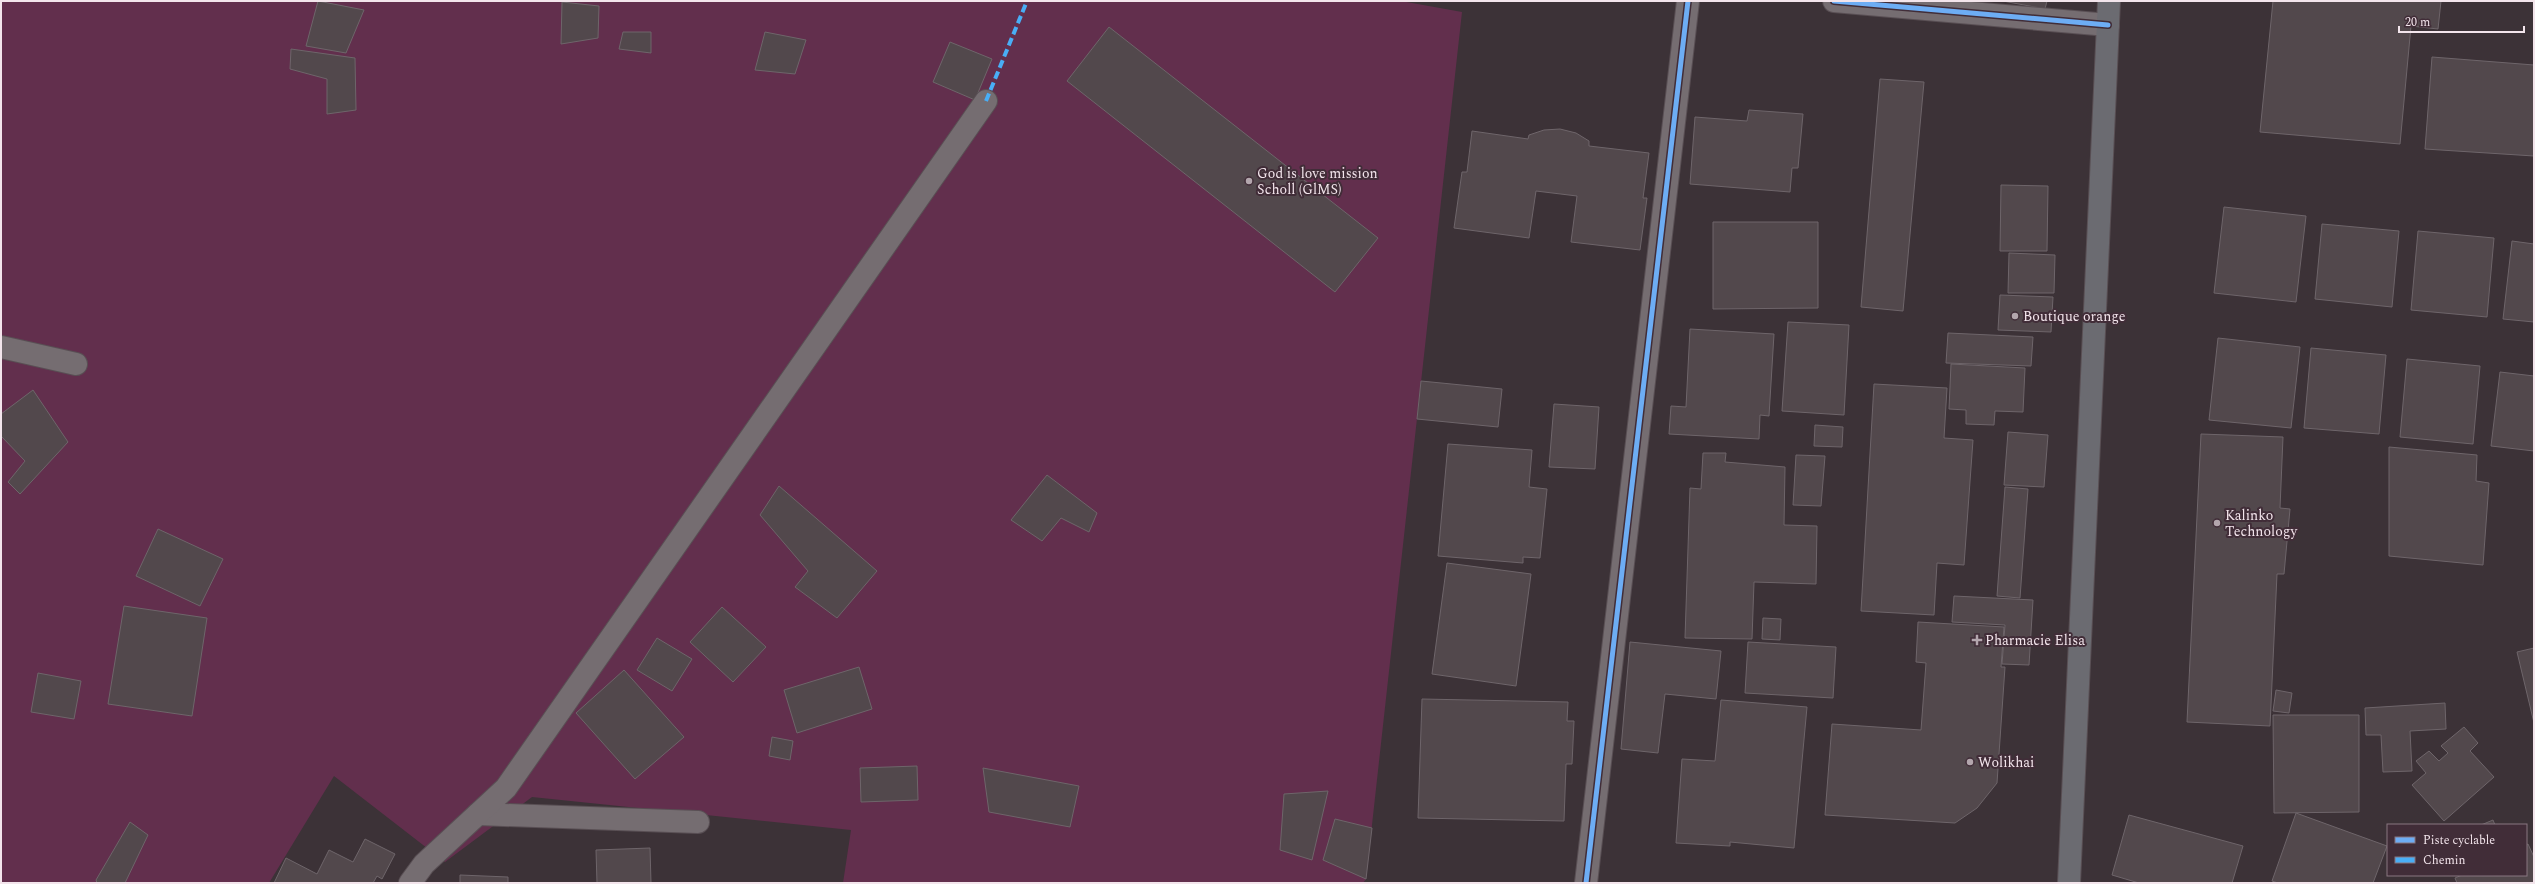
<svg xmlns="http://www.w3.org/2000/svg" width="2535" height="884" font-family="Spectral,serif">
	<rect width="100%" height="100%" fill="#3c3237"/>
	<path fill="#622f4d" d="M1,1H1401L1462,12L1366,879L1363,883H843L851,830L532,797L445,862L334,776L269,883H1Z"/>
	<g fill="#52484c" stroke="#6e656a">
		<path d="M318,1L364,10L346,53L306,46Z"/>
		<path d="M2003,1H2047L2045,9Z"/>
		<path d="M2273,1H2441L2438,29L2411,26L2400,144L2260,132Z"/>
		<path d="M562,2L599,6L598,38L561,44Z"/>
		<path d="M1109,27L1378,238L1335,292L1067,81Z"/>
		<path d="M623,32H651V53L619,49Z"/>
		<path d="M765,32L806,40L795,74L755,70Z"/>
		<path d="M950,42L992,59L975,100L933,82Z"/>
		<path d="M291,49L355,58L356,110L327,114V79L290,69Z"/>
		<path d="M2432,57L2534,65V156L2425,149Z"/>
		<path d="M1880,79L1924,82L1903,311L1861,307Z"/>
		<path d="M1749,110L1803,114L1798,168H1792L1790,192L1690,184L1695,117L1747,121Z"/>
		<path d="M1560,129L1576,133L1589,141V146L1649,153L1643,198H1647L1640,250L1571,242L1577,196L1536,191L1529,238L1454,228L1462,172H1467L1472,131L1528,139L1529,135L1544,130Z"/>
		<path d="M2001,185L2048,186L2047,251H2000Z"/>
		<path d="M2224,207L2306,216L2296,302L2214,293Z"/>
		<path d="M1713,222H1818V308L1713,309Z"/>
		<path d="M2322,224L2399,231L2392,307L2315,299Z"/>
		<path d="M2418,231L2494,238L2487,317L2411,310Z"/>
		<path d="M2512,241L2534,244V322L2503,319Z"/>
		<path d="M2009,253L2055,255L2054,293H2008Z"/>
		<path d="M2000,295L2053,297L2051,332L1998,330Z"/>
		<path d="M1788,322L1849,325L1844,415L1782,411Z"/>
		<path d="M1690,329L1774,334L1769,416L1760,415L1759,439L1669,434L1671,406L1686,407Z"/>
		<path d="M1948,333L2033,337L2031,366L1946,363Z"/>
		<path d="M2218,338L2300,347L2291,428L2209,420Z"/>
		<path d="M2311,348L2386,355L2379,434L2304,428Z"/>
		<path d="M2407,359L2480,366L2473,444L2400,437Z"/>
		<path d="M1951,364L2025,368L2023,412L1995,411L1994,425L1966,424V410L1949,409Z"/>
		<path d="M2500,372L2534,376V451L2491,446Z"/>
		<path d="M1421,381L1502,389L1498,427L1417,419Z"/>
		<path d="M1874,384L1947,388L1944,438L1973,440L1964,565L1937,563L1934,615L1861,611Z"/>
		<path d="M33,390L68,442L20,494L8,482L25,461L1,436V414Z"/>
		<path d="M1554,404L1599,407L1595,469L1549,467Z"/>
		<path d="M1815,425L1843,427L1842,447L1814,446Z"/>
		<path d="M2008,432L2048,435L2044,487L2004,485Z"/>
		<path d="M2201,434L2283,437L2280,508L2290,509L2284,574H2277L2270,726L2187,722Z"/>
		<path d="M1448,444L1532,450L1529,487L1547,489L1540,558L1523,557V563L1438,556Z"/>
		<path d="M2389,447L2477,455L2476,481L2489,483L2483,565L2389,556Z"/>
		<path d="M1703,453H1726L1725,462L1785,467L1784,525L1817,526L1816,584L1754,582L1752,639L1685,638L1690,488L1701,489Z"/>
		<path d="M1796,455L1825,456L1821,506L1793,505Z"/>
		<path d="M1047,475L1097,513L1089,532L1061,518L1042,541L1011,520Z"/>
		<path d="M779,486L877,571L837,618L795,587L808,571L760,515Z"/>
		<path d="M2005,487L2028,489L2020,598L1997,596Z"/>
		<path d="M158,529L223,559L200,606L136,576Z"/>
		<path d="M1447,563L1531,574L1516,686L1432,674Z"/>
		<path d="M1954,596L2033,600L2029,665L2002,664L2005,625L1952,622Z"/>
		<path d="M124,606L207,618L192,716L108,704Z"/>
		<path d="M722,607L766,647L733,682L690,642Z"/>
		<path d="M1763,618L1781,619L1780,640L1762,639Z"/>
		<path d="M1918,622L2004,627L2001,667H2005L1997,783L1977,808L1955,823L1825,815L1832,724L1921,730L1926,663L1916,662Z"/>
		<path d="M657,638L692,659L672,691L637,670Z"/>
		<path d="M1630,642L1721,651L1716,699L1665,694L1658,753L1621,749Z"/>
		<path d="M1748,642L1836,647L1833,698L1745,693Z"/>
		<path d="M2534,648V723L2517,652Z"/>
		<path d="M859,667L872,709L797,733L784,690Z"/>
		<path d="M624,670L684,737L635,779L576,713Z"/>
		<path d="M38,673L81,681L74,719L31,712Z"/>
		<path d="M2276,690L2292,693L2289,713L2273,711Z"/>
		<path d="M1422,699L1568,702L1567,721H1574L1572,764H1566L1564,821L1418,818Z"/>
		<path d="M1721,700L1807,707L1794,848L1730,842V846L1676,843L1682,759L1715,761Z"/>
		<path d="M2445,703L2446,729L2410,731L2412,771L2383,772L2381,735H2366L2365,708Z"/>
		<path d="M2273,715H2359V812L2274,813Z"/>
		<path d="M2464,727L2478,743L2470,751L2494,777L2444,821L2412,785L2426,773L2416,761L2429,751L2439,761L2448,753L2441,746Z"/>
		<path d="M772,737L793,741L790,760L769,756Z"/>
		<path d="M917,766L918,800L861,802L860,768Z"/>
		<path d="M983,768L1079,786L1070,827L989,812Z"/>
		<path d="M1328,791L1312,860L1280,850L1284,794Z"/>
		<path d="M2296,813L2387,846L2373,883H2278L2272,881Z"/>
		<path d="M2129,815L2243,846L2232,883H2139L2112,875Z"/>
		<path d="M1335,819L1372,828L1366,879L1323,860Z"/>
		<path d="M2493,820L2495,825H2481Z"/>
		<path d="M130,822L148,835L125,883H97L96,880Z"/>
		<path d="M365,839L395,854L382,879L377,876L373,883H274L286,858L317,874L329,850L353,862Z"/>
		<path d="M2528,844L2534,857V883H2457L2455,878L2462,875H2526V845Z"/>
		<path d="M650,848L651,883H597L596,850Z"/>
		<path d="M460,875L508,877V883H460Z"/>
	</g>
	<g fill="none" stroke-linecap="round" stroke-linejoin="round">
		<defs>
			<g id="minor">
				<path d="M1834,1L2108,25"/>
				<path d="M1,347L76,364"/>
				<path d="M478,814L698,822"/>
				<path d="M410,883L424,864L506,788L986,101"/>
				<path d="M1586,883L1688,1"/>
			</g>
			<path id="major" d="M2069,883L2109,1"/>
		</defs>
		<use href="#minor" stroke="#594f54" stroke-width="24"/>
		<use href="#major" stroke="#594f54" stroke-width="24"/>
		<use href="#minor" stroke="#756d71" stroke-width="22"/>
		<use href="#major" stroke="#6b6b71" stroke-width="22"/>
		<path stroke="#49aef6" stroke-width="4" stroke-dasharray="8 4" stroke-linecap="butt" d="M986,101L1027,1"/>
		<defs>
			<g id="cycleway">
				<path d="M1834,1L2108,25"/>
				<path d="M1586,883L1688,1"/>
			</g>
		</defs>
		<use href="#cycleway" stroke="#412d38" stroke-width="8"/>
		<use href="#cycleway" stroke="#6dadf4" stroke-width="5"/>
	</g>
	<g fill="#b3a6ad" stroke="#412d38" stroke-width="1.5">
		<circle cx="1249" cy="181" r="4"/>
		<circle cx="2015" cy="316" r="4"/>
		<circle cx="2217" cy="523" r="4"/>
		<path d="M1975 634h4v4h4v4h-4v4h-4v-4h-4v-4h4z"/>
		<circle cx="1970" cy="762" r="4"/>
	</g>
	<g text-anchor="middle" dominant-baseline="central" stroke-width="4" stroke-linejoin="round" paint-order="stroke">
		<g font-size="14" fill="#f3e5ec" stroke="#412d38" text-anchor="start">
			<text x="1257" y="173">God is love mission<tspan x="1257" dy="16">Scholl (GlMS)</tspan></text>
			<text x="2023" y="316">Boutique orange</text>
			<text x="2225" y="515">Kalinko<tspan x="2225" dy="16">Technology</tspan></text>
			<text x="1985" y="640">Pharmacie Elisa</text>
			<text x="1978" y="762">Wolikhai</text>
		</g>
	</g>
	<rect width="2535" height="884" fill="none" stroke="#f3e5ec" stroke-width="4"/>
	<rect x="2387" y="824" width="140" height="52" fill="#412d38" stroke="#887780"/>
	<rect x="2395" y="837" width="20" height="6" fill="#6dadf4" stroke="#887780"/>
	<text x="2423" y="844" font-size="12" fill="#f3e5ec">Piste cyclable</text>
	<rect x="2395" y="857" width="20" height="6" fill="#49aef6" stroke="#887780"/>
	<text x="2423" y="864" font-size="12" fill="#f3e5ec">Chemin</text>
	<path d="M2399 26v6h125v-6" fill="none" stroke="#f3e5ec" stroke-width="2"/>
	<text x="2405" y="26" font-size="12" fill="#f3e5ec" stroke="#412d38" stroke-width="3" paint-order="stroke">20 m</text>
</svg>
